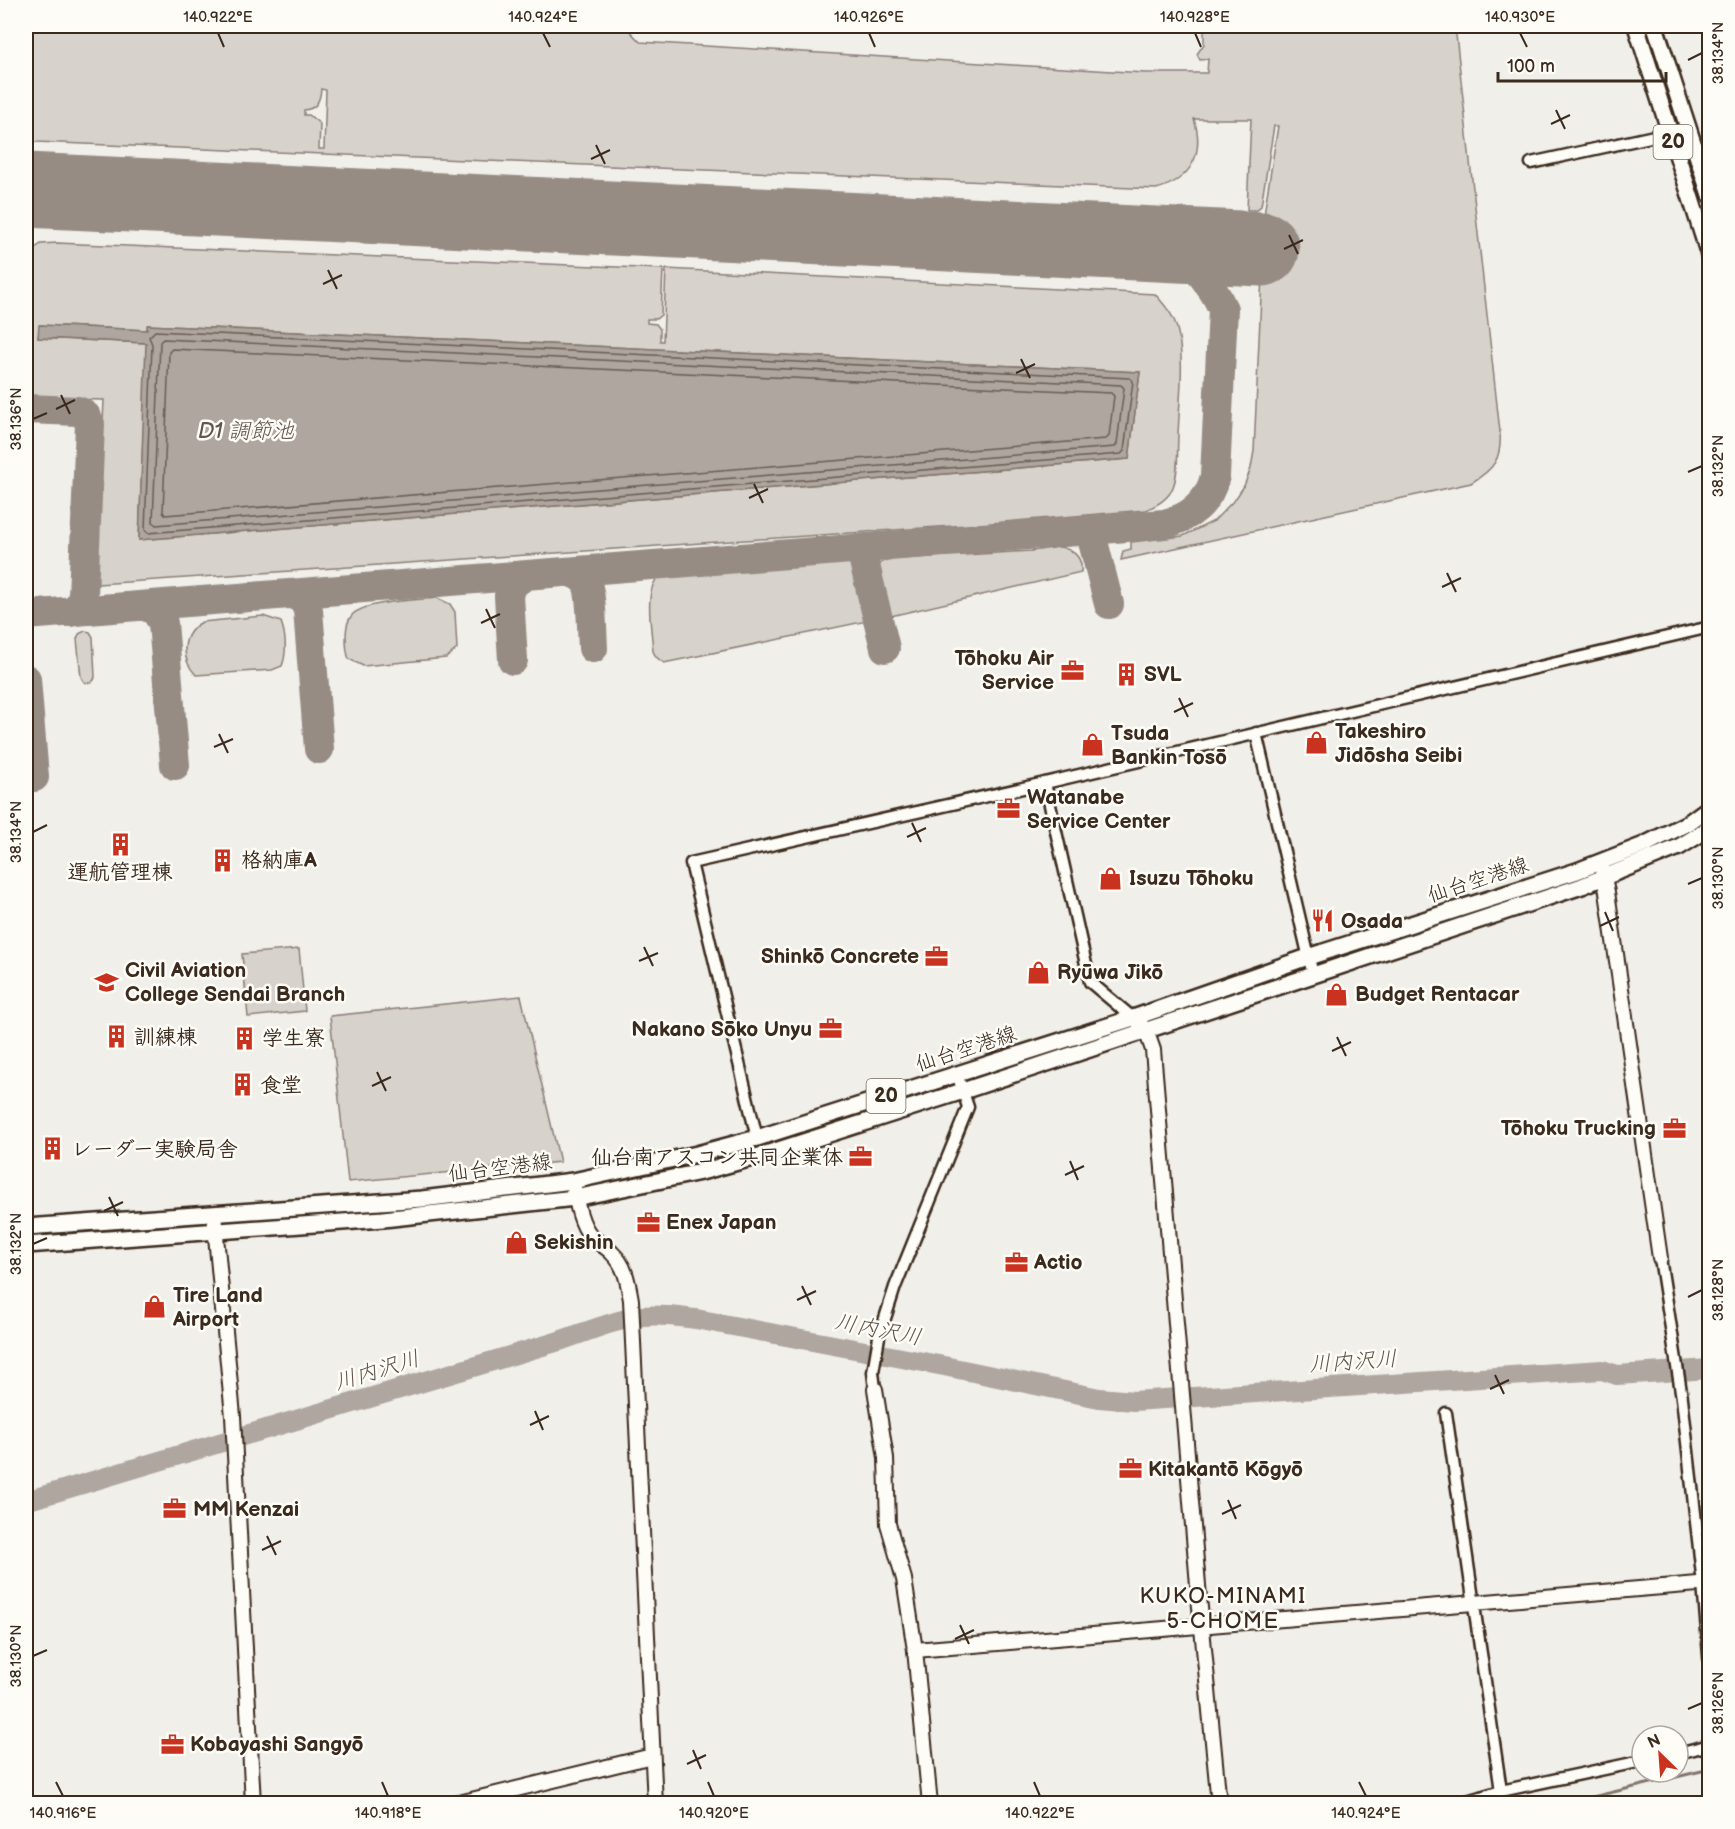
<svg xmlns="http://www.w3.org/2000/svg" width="1735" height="1829" font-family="'Balsamiq Sans','Klee One',sans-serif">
	<rect width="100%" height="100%" fill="#f1efea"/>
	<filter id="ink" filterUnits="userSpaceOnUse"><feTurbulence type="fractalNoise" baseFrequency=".0167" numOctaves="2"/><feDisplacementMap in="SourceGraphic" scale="12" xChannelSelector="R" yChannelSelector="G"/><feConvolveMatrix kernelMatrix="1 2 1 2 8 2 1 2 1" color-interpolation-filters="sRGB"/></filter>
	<g filter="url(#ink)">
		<g fill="#d7d2cc" stroke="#897e75" stroke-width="1.5" fill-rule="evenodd">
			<path d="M26,26H625L640,42L1145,73H1207L1208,59L1200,60L1197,54L1204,44V26H1455L1500,432C1502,459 1494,469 1471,483L1121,560L1123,551L1131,549V542L1183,536L1214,521L1236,498L1244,486L1251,468L1254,451L1265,208L1278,126H1274L1261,206L1256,210H1247L1251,119H1194C1205,154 1191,180 1156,189L36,142L26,140ZM321,89L326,90L324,149H319L320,124L309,115H304V110C317,109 320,100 321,89Z"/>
			<path d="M57,243L663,269L661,315L656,319H647V323L656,324L660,329V341H663L666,269L1155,294C1163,303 1172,313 1176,325C1186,357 1179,401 1178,436C1177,452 1179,472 1173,487C1169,499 1157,505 1146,510L967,525L98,584L96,579L104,400L26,398V254L41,244ZM148,325L1139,372H1140L1129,459L139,540L147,343L38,338L40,325L147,330Z"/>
			<path d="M1060,547C1073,550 1083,557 1081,572L891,616C884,608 878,584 877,573C877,567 880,564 884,560L1031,551Z"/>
			<path d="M849,562L856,564L861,571L872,620L664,663L656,657L653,651C652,630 643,591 659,576Z"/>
			<path d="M437,598L450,604L455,612L457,649L446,658L363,666L349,659C346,652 346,644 346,636C346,628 347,620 353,614C367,601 417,600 437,598Z"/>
			<path d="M263,616L281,622C286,635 287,653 282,666L272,670L196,675C180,658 181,634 202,622Z"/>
			<path d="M85,631L90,632L93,637L95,677C94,682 90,684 84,682L81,677L77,639L79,634Z"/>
			<path d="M299,949L305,1011L248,1017L242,954Z"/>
			<path d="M521,996L560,1162L348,1182L330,1016Z"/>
		</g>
		<path fill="#aea69f" stroke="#80746b" stroke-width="1.5" d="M39,325L147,330V325L1140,372L1129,459L139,540L146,343L38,338Z"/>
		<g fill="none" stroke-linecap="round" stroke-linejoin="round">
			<g stroke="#695c52" stroke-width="1.5">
				<path d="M155,331L1130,378L1133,381L1124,451L1121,454L148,533L145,530L152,344L149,337Z"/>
				<path d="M163,339L1121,385L1124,388L1117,444L1115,447L156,525L153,522L160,342Z"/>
				<path d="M172,349L1111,393L1114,396L1109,436L1106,439L165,515L163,512L169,352Z"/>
			</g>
			<path stroke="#80746b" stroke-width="3" d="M1563,1804L1710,1769"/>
			<path stroke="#aea69f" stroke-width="20" d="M26,1501L556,1342C584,1333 613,1320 643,1316C661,1314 678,1317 696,1319L944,1366L1099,1398L1134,1401L1602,1370L1617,1375L1710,1369"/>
			<g stroke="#968c84" stroke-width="30">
				<path d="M26,193L40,190"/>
				<path d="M26,409L78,411L86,416L90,424L83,596L79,606L71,612"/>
				<path d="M1090,530L1109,604"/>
				<path d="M861,549L885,648"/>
				<path d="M570,572C577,574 582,577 586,582C592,592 592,635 593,648"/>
				<path d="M291,594C300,596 305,601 308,610L319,749"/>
				<path d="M145,606L155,610L163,623L175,765"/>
				<path d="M26,615L1090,530L1164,524C1190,518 1209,502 1215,476L1223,309C1210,281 1186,249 1154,244"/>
				<path d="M513,660L509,596L512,585L524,576"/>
				<path d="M26,679L34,777"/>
			</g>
			<path stroke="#968c84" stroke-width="75" d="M26,190L1262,249"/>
			<defs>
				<g id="street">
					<path d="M1531,163L1659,135L1687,127"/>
					<path d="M1256,733L1313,975"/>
					<path d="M1045,783L1090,982L1133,1018"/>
					<path d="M757,1138L691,863L1045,783L1710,627"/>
					<path d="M1660,1258L1682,1398L1703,1584L1710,1667"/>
					<path d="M875,1389L873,1372L879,1337L895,1287L968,1107L957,1074"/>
					<path d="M1446,1413L1501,1791L1642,1761"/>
					<path d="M1678,1753L1710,1745"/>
					<path d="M1457,1804L1501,1791"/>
				</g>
				<g id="secondary">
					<path d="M1602,867L1607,892L1660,1258"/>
					<path d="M1139,1023L1146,1030L1153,1050L1199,1597L1219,1804"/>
					<path d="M573,1181C575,1196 580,1223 590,1235C596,1242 606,1246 612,1253C626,1266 628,1283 631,1300L655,1804"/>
					<path d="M214,1215L233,1416L253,1804"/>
					<path d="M875,1389L886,1458L888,1524L904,1579L915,1650L930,1804"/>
					<path d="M915,1650L1710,1583"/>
					<path d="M455,1804L652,1756"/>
				</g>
				<g id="primary">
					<path d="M1636,26L1710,258"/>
					<path d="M1655,26L1710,195"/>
					<path d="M26,1227L422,1199L573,1181L697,1154L757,1138L1133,1018L1308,957L1577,871L1644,845L1688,823L1710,807"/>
					<path d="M26,1245L383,1219L575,1198L701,1172L763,1155L963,1091L1582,886L1679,847L1710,828"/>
				</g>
			</defs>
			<use href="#street" stroke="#3b2a1e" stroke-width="15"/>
			<use href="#secondary" stroke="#3b2a1e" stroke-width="18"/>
			<use href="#primary" stroke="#3b2a1e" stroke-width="20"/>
			<use href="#street" stroke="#fdfcf7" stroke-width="10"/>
			<use href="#secondary" stroke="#fdfcf7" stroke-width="14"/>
			<use href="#primary" stroke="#fdfcf7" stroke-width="15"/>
		</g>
	</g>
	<path fill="none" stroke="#3b2a1e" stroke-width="2" d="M218,33L224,47M543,33L550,47M869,33L875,47M1195,33L1201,47M1520,33L1527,47M1688,60L1702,53M1556,110L1565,129M1551,124L1570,115M596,145L605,164M591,159L610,150M1289,235L1298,254M1284,249L1303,240M328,270L337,289M323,284L342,275M1021,359L1030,378M1016,373L1035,364M61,395L70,414M56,409L75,400M33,419L47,413M1688,472L1702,466M754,484L763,503M749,498L768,489M1447,573L1456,592M1442,587L1461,578M486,609L495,628M481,623L500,614M1179,698L1188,717M1174,712L1193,703M219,734L228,753M214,747L233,739M912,823L921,842M33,832L47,825M907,837L926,828M1688,884L1702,878M1605,912L1613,931M1600,926L1619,917M644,947L653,966M639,961L658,953M1337,1037L1346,1056M1332,1051L1351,1042M377,1072L386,1091M372,1086L391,1077M1070,1161L1078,1180M1065,1175L1084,1166M109,1197L118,1216M104,1211L123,1202M33,1244L47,1238M802,1286L811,1305M1688,1297L1702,1290M797,1300L816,1291M1495,1375L1504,1394M1490,1389L1509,1380M535,1411L543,1430M530,1425L549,1416M1228,1500L1236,1519M1222,1514L1241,1505M267,1536L276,1555M262,1550L281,1541M960,1625L969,1644M955,1639L974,1630M33,1656L47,1650M1688,1709L1702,1703M693,1750L701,1769M687,1764L706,1755M56,1782L63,1796M382,1782L388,1796M708,1782L714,1796M1034,1782L1040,1796M1359,1782L1366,1796"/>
	<defs>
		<symbol id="office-bare" viewBox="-9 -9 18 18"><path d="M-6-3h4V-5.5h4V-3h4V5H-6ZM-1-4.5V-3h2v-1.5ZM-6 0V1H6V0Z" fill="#c8321e" stroke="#fdfcf7" stroke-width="2.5" paint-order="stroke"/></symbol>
		<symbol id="building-bare" viewBox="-9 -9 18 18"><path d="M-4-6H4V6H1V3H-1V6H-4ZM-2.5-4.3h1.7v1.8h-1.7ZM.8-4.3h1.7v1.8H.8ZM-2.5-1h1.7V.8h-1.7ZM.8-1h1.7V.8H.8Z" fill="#c8321e" stroke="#fdfcf7" stroke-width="2.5" paint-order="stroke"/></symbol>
		<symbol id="shop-bare" viewBox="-9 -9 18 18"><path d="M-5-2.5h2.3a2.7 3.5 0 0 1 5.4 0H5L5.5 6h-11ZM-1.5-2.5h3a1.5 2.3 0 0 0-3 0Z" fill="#c8321e" stroke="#fdfcf7" stroke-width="2.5" paint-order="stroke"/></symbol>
		<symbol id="restaurant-bare" viewBox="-9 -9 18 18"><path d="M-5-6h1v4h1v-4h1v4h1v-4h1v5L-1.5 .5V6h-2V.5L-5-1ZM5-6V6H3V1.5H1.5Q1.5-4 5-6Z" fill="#c8321e" stroke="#fdfcf7" stroke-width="2.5" paint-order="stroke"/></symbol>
		<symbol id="school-bare" viewBox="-9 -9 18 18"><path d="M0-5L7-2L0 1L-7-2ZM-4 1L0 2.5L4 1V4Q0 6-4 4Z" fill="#c8321e" stroke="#fdfcf7" stroke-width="2.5" paint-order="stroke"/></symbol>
	</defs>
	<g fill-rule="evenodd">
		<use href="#office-bare" x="1056" y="654" width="33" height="33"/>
		<use href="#building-bare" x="1110" y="658" width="33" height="33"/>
		<use href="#shop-bare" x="1300" y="726" width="33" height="33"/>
		<use href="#shop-bare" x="1076" y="728" width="33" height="33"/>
		<use href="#office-bare" x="992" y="792" width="33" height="33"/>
		<use href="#building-bare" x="104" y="828" width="33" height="33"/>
		<use href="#building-bare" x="206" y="844" width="33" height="33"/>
		<use href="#shop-bare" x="1094" y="862" width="33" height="33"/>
		<use href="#restaurant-bare" x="1306" y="904" width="33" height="33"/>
		<use href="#office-bare" x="920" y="940" width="33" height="33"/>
		<use href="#shop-bare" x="1022" y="956" width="33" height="33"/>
		<use href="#school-bare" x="90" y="966" width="33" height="33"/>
		<use href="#shop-bare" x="1320" y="978" width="33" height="33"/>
		<use href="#office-bare" x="814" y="1012" width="33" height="33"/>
		<use href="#building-bare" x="100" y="1020" width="33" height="33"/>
		<use href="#building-bare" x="228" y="1022" width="33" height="33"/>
		<use href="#building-bare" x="226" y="1068" width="33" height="33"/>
		<use href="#office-bare" x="1658" y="1112" width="33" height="33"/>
		<use href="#building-bare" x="36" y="1132" width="33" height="33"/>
		<use href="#office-bare" x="844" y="1140" width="33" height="33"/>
		<use href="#office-bare" x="632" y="1206" width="33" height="33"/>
		<use href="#shop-bare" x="500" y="1226" width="33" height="33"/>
		<use href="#office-bare" x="1000" y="1246" width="33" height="33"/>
		<use href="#shop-bare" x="138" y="1290" width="33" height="33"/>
		<use href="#office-bare" x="1114" y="1452" width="33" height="33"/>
		<use href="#office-bare" x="158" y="1492" width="33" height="33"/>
		<use href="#office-bare" x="156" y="1728" width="33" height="33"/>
	</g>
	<g text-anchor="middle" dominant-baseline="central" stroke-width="5" stroke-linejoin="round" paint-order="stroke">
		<g fill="#fdfcf7" stroke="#75695f" stroke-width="1.5">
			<rect x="1653.5" y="125" width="39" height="34" rx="4.5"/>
			<rect x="866.5" y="1079" width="39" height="34" rx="4.5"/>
		</g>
		<g font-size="20" font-weight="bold" fill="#3b2a1e">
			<text x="1673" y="142">20</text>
			<text x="886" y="1096">20</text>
		</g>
		<g font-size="21" font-weight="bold" fill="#3b2a1e" stroke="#fdfcf7" text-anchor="start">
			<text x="1054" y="658" text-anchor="end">Tōhoku Air<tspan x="1054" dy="24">Service</tspan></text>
			<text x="1144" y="674">SVL</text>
			<text x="1335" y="731">Takeshiro<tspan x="1335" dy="24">Jidōsha Seibi</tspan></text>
			<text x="1111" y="733">Tsuda<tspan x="1111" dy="24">Bankin Tosō</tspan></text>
			<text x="1027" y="797">Watanabe<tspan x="1027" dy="24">Service Center</tspan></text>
			<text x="241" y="860">格納庫A</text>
			<text x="120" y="872" text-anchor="middle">運航管理棟</text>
			<text x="1129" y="878">Isuzu Tōhoku</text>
			<text x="1341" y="921">Osada</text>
			<text x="919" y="956" text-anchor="end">Shinkō Concrete</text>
			<text x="125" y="970">Civil Aviation<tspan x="125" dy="24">College Sendai Branch</tspan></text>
			<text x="1057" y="972">Ryūwa Jikō</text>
			<text x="1355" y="994">Budget Rentacar</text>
			<text x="812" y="1029" text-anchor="end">Nakano Sōko Unyu</text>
			<text x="134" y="1037">訓練棟</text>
			<text x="262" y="1038">学生寮</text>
			<text x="260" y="1085">食堂</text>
			<text x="1656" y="1128" text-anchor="end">Tōhoku Trucking</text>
			<text x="71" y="1149">レーダー実験局舎</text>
			<text x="843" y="1157" text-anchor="end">仙台南アスコン共同企業体</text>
			<text x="666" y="1222">Enex Japan</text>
			<text x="534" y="1242">Sekishin</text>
			<text x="1034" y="1262">Actio</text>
			<text x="173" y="1295">Tire Land<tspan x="173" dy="24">Airport</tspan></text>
			<text x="1148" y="1469">Kitakantō Kōgyō</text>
			<text x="193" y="1509">MM Kenzai</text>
			<text x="190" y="1744">Kobayashi Sangyō</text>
		</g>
		<g font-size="21" fill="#3b2a1e" stroke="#fdfcf7">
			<text transform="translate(1478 880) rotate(-18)">仙台空港線</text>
			<text transform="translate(966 1049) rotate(-18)">仙台空港線</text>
			<text transform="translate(500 1168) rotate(-7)">仙台空港線</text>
		</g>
		<g font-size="22" font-style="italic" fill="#63554b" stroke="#fdfcf7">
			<text x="246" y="431">D1 調節池</text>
			<text transform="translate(878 1330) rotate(11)">川内沢川</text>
			<text transform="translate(1353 1362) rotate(-4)">川内沢川</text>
			<text transform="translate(377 1371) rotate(-17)">川内沢川</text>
		</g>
		<g font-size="22" letter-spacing="1.5" fill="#3b2a1e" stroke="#fdfcf7">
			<text x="1223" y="1596">KUKO-MINAMI<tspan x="1223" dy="25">5-CHOME</tspan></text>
		</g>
	</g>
	<rect width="1735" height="1829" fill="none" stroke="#fdfcf7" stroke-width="66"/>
	<g transform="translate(1660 1754) rotate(335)"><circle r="28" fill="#fdfcf7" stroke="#afa8a0" stroke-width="1.5"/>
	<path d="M0-4.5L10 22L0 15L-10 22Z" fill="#c8321e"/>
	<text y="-9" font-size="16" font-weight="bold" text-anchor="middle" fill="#3b2a1e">N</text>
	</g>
	<path d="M1498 72v9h168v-9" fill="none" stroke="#3b2a1e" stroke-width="3"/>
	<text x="1507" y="72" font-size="18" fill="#3b2a1e" stroke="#fdfcf7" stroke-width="4.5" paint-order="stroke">100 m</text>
	<rect x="33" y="33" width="1669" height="1763" fill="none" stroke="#3b2a1e" stroke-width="2"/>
	<g font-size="15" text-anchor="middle" fill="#3b2a1e">
		<text x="218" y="22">140.922°E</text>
		<text x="543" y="22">140.924°E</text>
		<text x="869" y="22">140.926°E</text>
		<text x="1195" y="22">140.928°E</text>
		<text x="1520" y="22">140.930°E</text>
		<text transform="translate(1718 53) rotate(-90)" y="5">38.134°N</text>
		<text transform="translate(16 419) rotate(-90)" y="5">38.136°N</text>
		<text transform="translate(1718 466) rotate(-90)" y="5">38.132°N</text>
		<text transform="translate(16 832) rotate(-90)" y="5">38.134°N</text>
		<text transform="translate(1718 878) rotate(-90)" y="5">38.130°N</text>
		<text transform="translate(16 1244) rotate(-90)" y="5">38.132°N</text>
		<text transform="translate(1718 1290) rotate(-90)" y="5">38.128°N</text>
		<text transform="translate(16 1656) rotate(-90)" y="5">38.130°N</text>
		<text transform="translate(1718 1703) rotate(-90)" y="5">38.126°N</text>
		<text x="63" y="1818">140.916°E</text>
		<text x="388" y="1818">140.918°E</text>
		<text x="714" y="1818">140.920°E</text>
		<text x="1040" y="1818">140.922°E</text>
		<text x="1366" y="1818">140.924°E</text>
	</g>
</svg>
